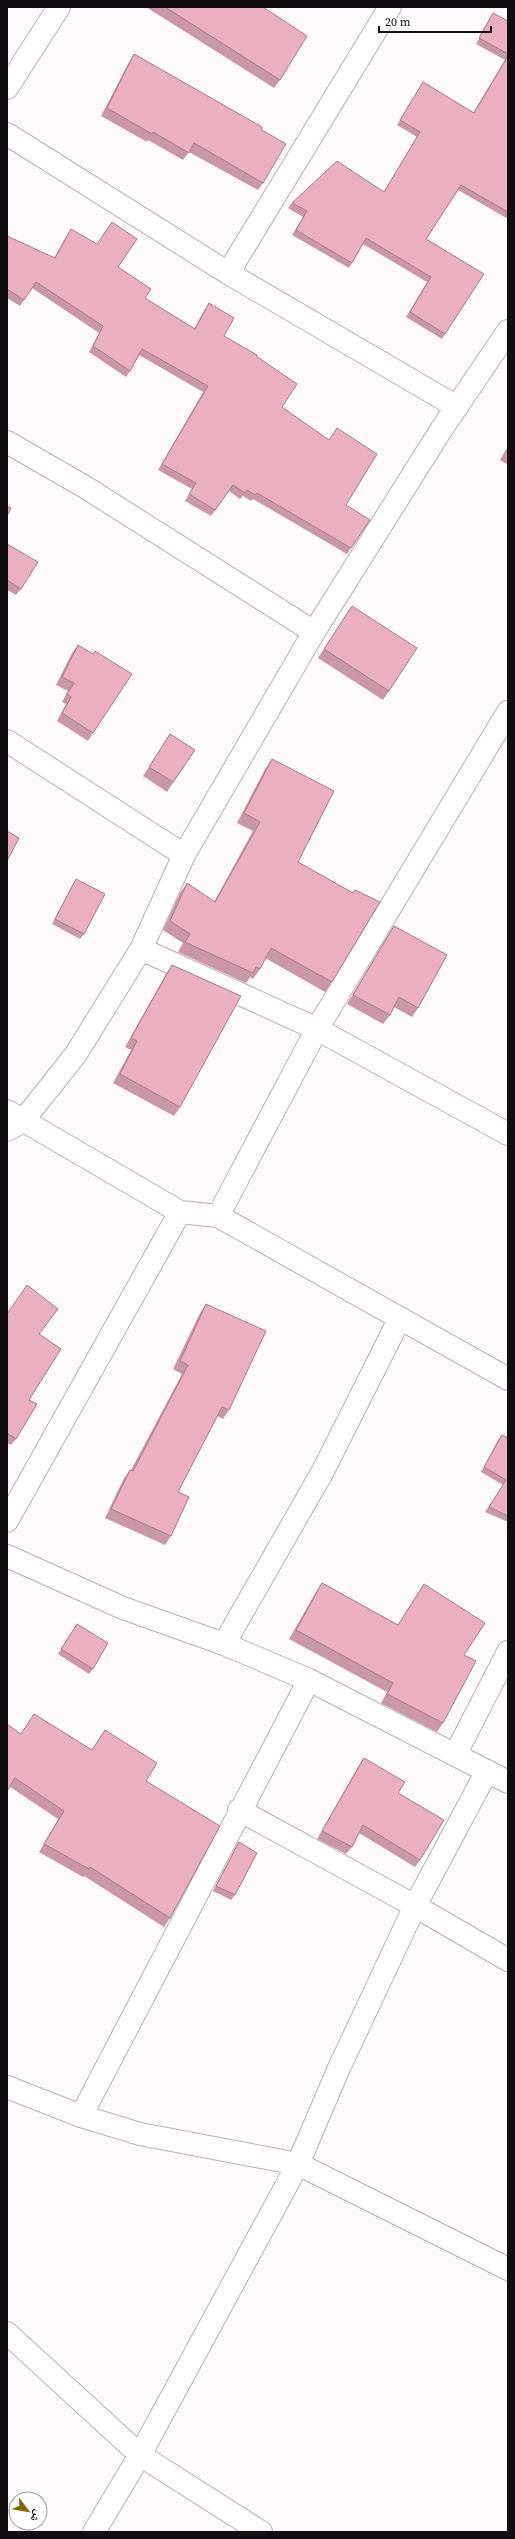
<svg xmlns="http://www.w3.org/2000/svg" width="515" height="2539" font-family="'Source Serif 4','Noto Naskh Arabic',serif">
	<rect width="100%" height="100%" fill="#fdfafc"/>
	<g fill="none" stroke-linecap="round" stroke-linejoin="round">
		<defs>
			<g id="minor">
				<path d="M7,88L59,7"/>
				<path d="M7,134L228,273L457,407"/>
				<path d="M228,273L390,7"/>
				<path d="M7,442L85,487L314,632L441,430L508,331"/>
				<path d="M7,741L184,855"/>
				<path d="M141,949L317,1029L508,1134"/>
				<path d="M7,1111L180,1212L218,1216L508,1379"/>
				<path d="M7,1130L22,1122L76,1054L141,949L184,855L314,632"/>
				<path d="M218,1216L317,1029L508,712"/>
				<path d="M7,1521L180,1212"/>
				<path d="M7,1556L123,1608L224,1644L309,1680L508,1782"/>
				<path d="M224,1644L323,1471L399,1320"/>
				<path d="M455,1755L508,1652"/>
				<path d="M239,1810L415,1906L508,1960"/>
				<path d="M7,2087L81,2116L140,2134L298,2164L508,2269"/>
				<path d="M81,2116L309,1680"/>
				<path d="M7,2333L140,2455L261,2532"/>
				<path d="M94,2532L140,2455L298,2164L339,2068L415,1906L487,1771"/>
			</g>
		</defs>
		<use href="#minor" stroke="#bcadb7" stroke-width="24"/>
		<use href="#minor" stroke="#fff" stroke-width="22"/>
	</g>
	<g fill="#c997a7">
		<path d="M146,7H263L280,80L274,88Z"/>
		<path d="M493,13L508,21V219L458,190L426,239L445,334L442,339L406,317L427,282L363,244L352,263L349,268L292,235L303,217L288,208L292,203L384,192L417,137L397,125L423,82L473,113L505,60L476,44L490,19Z"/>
		<path d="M134,54L262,130L263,183L258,190L189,152L183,160L148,140L147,142L101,116L129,62Z"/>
		<path d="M71,229L118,267L145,298L194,329L205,309L209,303L224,336L256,356L282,407L346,505L351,548L347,554L253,499L251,501L243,496L240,499L229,491L211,516L185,501L192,489L158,470L203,392L139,355L130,371L126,377L89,352L99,333L32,288L20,306L7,298V236L54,258L67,235Z"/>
		<path d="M508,446V465L500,460Z"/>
		<path d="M7,544L21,589L16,595L7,590Z"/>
		<path d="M352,606L389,691L383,700L318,658Z"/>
		<path d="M78,645L93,733L88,741L57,721L66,704L62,702L68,691L56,685L72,653Z"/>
		<path d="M170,734L195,750L167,792L143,776Z"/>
		<path d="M272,759L298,862L353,893L355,890L332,982L325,992L265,958L260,969L253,979L250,977L246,983L178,952L183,943L163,930L180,893L187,883L214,902L253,831L237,823L265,769Z"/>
		<path d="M76,879L84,934L80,939L52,924L73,884Z"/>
		<path d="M394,926L418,1008L412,1017L394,1007L390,1015L383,1024L347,1004L388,935Z"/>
		<path d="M172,965L180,1107L174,1116L113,1083L131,1050L125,1047L166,974Z"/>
		<path d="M206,1304L229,1410L223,1419L217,1416L178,1492L171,1536L165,1545L105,1518L124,1478L130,1470H131L182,1374L173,1369L200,1313Z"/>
		<path d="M7,1314L39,1335L29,1400L16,1439L11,1445L7,1443Z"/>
		<path d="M502,1435L508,1438V1522L485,1512L503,1485L481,1472L498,1440Z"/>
		<path d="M322,1583L398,1625L424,1584L464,1655L443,1723L437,1732L381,1703L387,1692L289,1639L316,1592Z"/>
		<path d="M77,1624L93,1669L89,1674L58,1654Z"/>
		<path d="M34,1714L92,1750L105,1730L146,1781L170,1918L164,1927L84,1876L83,1877L39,1852L58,1819L10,1787L21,1734Z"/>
		<path d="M364,1758L398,1793L420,1860L415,1867L359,1833L352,1847L346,1854L317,1839L359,1765Z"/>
		<path d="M239,1842L235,1895L231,1900L213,1891L236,1847Z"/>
	</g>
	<g fill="#eab0c2" stroke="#a47b88">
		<path d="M165,7H263L307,36L280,80Z"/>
		<path d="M493,13L508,21V54L479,38Z"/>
		<path d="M134,54L262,127V130L286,144L263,183L194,143L189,153L153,132L152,134L107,108Z"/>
		<path d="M508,56V212L461,185L426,239L484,274L445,334L410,312L431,277L366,238L352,263L296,230L307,211L292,203L337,161L384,192L420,132L400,120L423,82L474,113Z"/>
		<path d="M112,222L137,239L118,267L151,289L145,298L195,329L209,303L234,318L224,336L257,355L256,356L297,384L282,407L329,440L337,428L377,454L346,505L370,520L351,548L257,493L255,495L247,490L245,493L233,485L215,510L189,494L196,483L162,464L208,386L142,349L130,371L93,346L103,326L36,282L24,300L7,289V236L55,258L71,229L97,244Z"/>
		<path d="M7,506L11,508L7,516Z"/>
		<path d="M7,544L38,562L21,589L7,580Z"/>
		<path d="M352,606L417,648L389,691L324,649Z"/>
		<path d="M78,645L93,654L95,651L132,674L93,733L62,713L71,697L67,694L74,683L62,677Z"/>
		<path d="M170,734L195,750L173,782L149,767Z"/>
		<path d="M272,759L334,791L298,862L353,893L355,890L380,902L332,982L271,948L260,969L256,967L253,973L185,942L190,934L170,921L187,883L215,902L260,822L244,813Z"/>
		<path d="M7,831L19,838L7,861Z"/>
		<path d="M76,879L105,894L84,934L55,919Z"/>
		<path d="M394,926L447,955L418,1008L399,997L390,1015L353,995Z"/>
		<path d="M172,965L241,996L180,1107L120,1074L137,1041L131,1038Z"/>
		<path d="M27,1285L58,1309L39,1334L61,1349L29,1400L37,1404L16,1439L7,1433V1314Z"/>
		<path d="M206,1304L266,1331L229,1410L222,1407L178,1492L189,1497L171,1536L111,1509L130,1470L133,1471L188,1365L180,1361Z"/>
		<path d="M502,1435L508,1438V1516L489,1507L506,1480L484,1467Z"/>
		<path d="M322,1583L398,1625L424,1584L485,1623L464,1655L476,1661L443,1723L387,1694L393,1683L296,1630Z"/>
		<path d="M77,1624L108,1643L93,1669L61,1649Z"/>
		<path d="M34,1714L92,1750L105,1730L157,1763L146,1781L220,1826L170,1918L90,1867L89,1869L44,1844L64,1811L15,1778L7,1791V1724L21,1734Z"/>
		<path d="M364,1758L405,1782L398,1793L444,1820L420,1860L363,1825L352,1847L322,1831Z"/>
		<path d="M239,1842L257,1853L235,1895L216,1886Z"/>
	</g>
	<rect width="515" height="2539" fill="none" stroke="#120d10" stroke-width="16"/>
	<g transform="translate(28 2511) rotate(121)"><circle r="19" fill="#ffffff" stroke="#a09e9f"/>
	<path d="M0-3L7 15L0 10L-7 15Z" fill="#856600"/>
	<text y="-6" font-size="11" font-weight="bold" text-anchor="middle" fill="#120d10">ش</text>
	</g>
	<path d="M379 26v6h112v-6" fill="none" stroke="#120d10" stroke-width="2"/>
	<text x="385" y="26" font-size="12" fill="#120d10" stroke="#ffffff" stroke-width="3" paint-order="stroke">20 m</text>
</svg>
